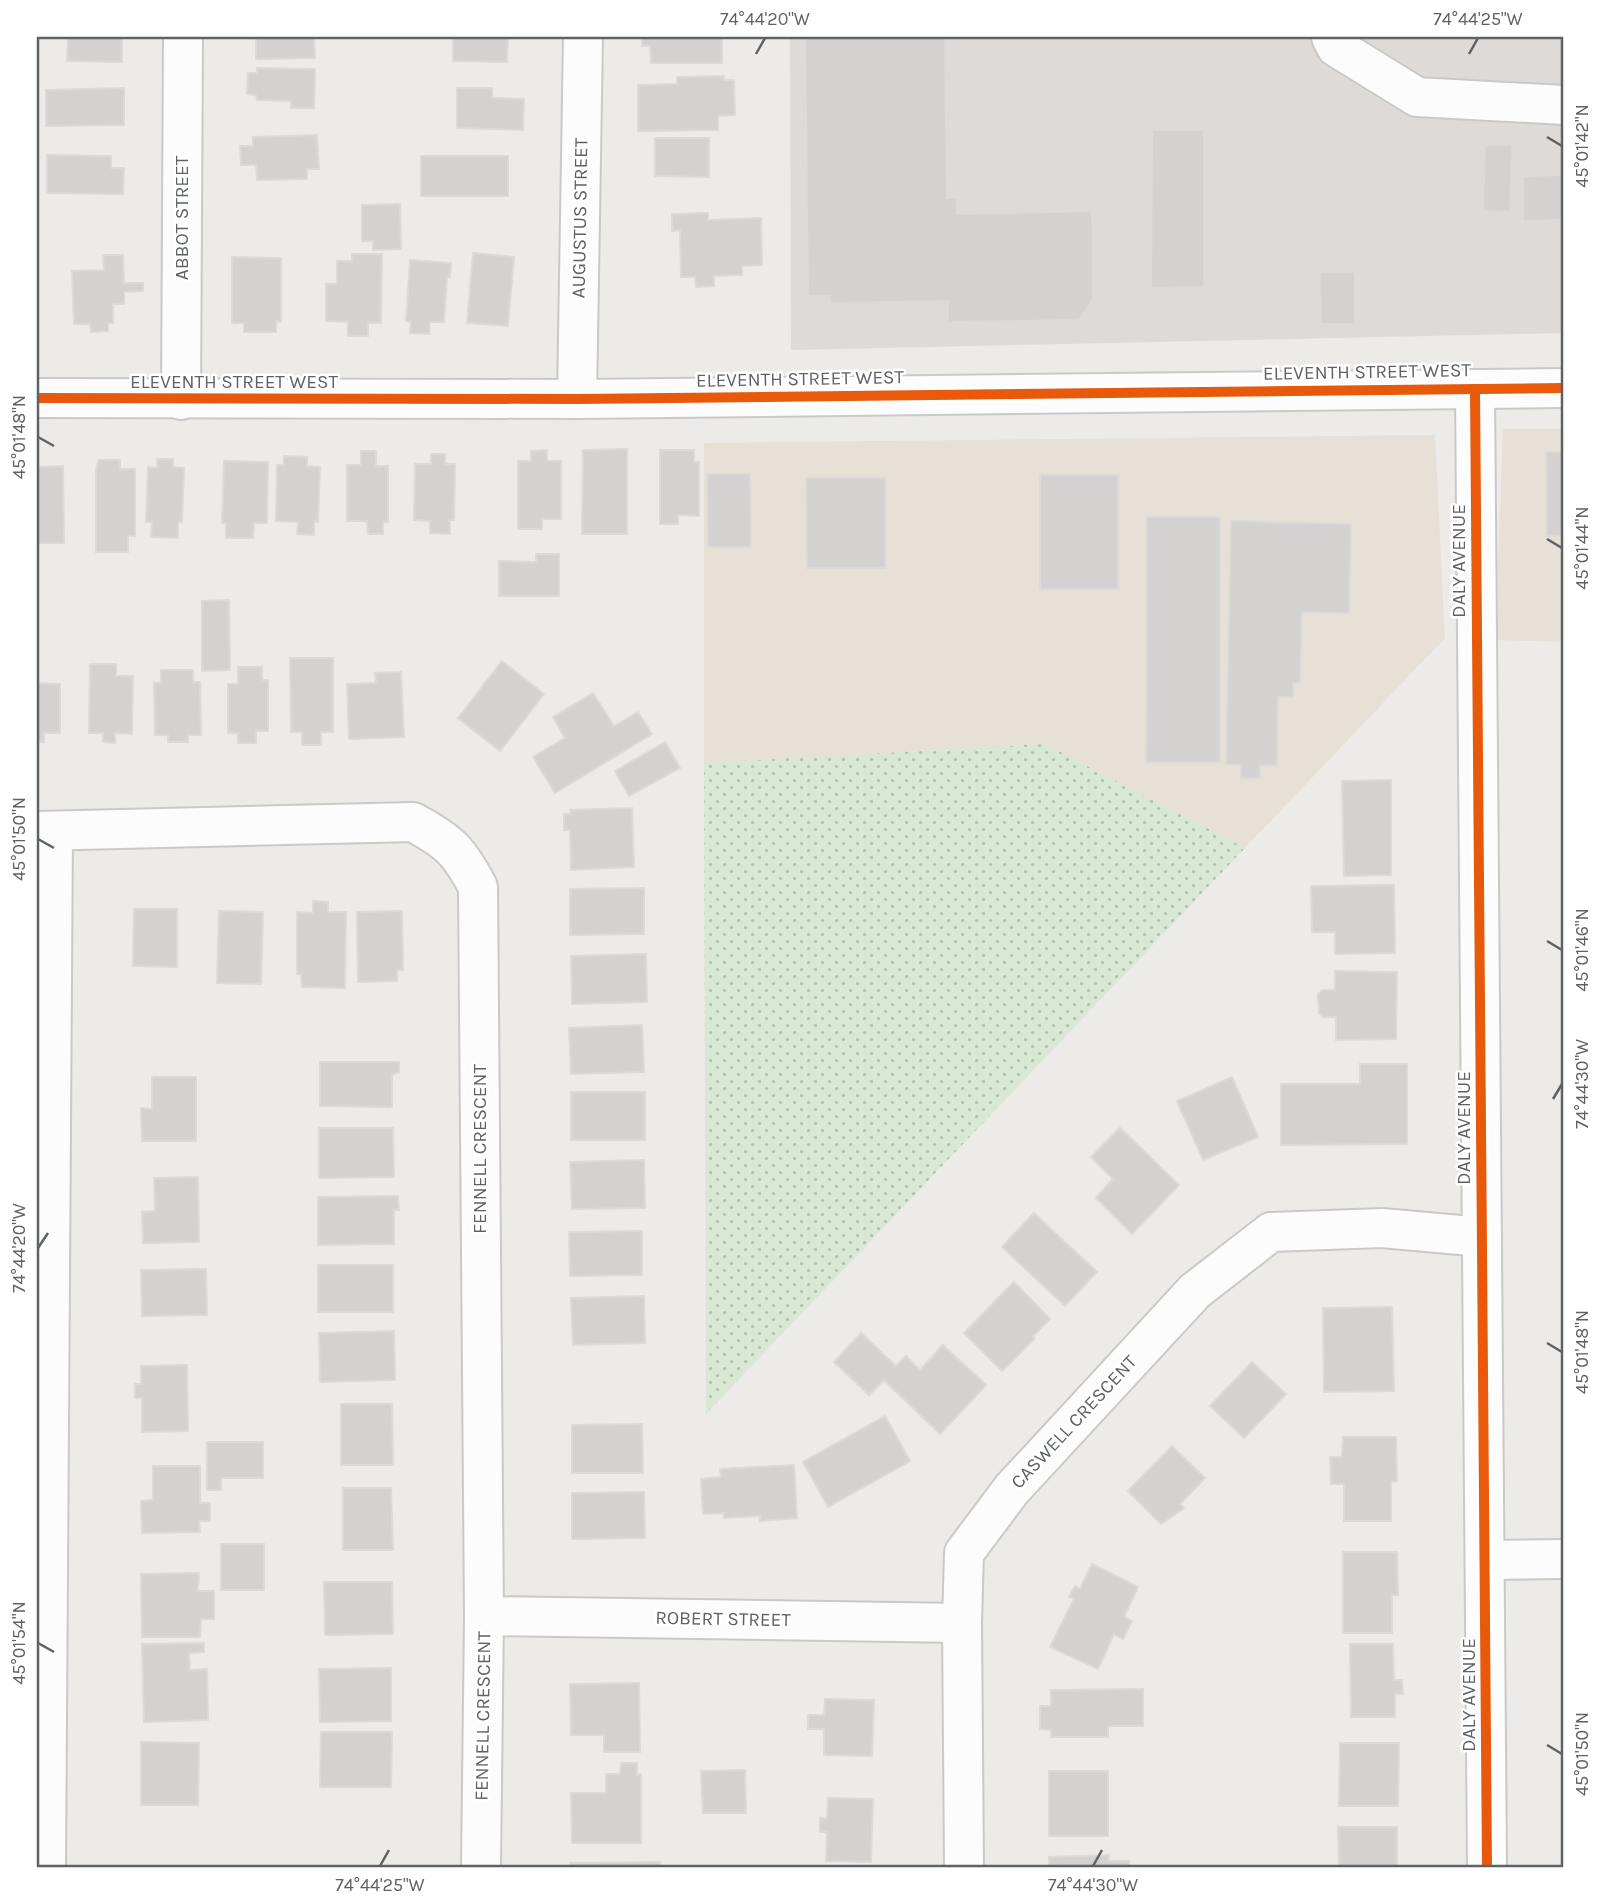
<svg xmlns="http://www.w3.org/2000/svg" width="1601" height="1904" font-family="Karla,sans-serif">
	<defs>
		<pattern id="grass-dots" width="8" height="8" patternUnits="userSpaceOnUse" patternTransform="scale(1.75)"><rect width="8" height="8" fill="#d9e7d5"/><path d="M2 2h.1M6 6h.1" fill="none" stroke="#b3bfb0" stroke-width="1.8" stroke-linecap="round"/></pattern>
	</defs>
	<rect width="100%" height="100%" fill="#edebe8"/>
	<g fill="#e6e0d6">
		<path d="M1503,429H1564V642L1495,640Z"/>
		<path d="M1435,435L1445,638L1245,848L1045,744L704,763V443Z"/>
	</g>
	<path fill="#dddad8" d="M790,37H1564V333L791,350Z"/>
	<path fill="url(#grass-dots)" d="M1045,744L1245,848L706,1414L704,763Z"/>
	<g fill="#d4d2d1" stroke="#dcdad8" stroke-width="2">
		<path d="M68,37H122V62L67,61Z"/>
		<path d="M256,37H314L315,58L256,59Z"/>
		<path d="M453,37H508L507,62L453,61Z"/>
		<path d="M642,37H722V63H651L650,46H642Z"/>
		<path d="M805,37H945L947,198H957V214L1092,211L1093,300L1079,320L948,322V301L830,303V296H808Z"/>
		<path d="M257,68L315,69L314,108H291V101L257,100L256,95L247,94L248,73H257Z"/>
		<path d="M724,76V80H734L735,115L718,116V130L638,131V85L677,84V77Z"/>
		<path d="M124,88V125L46,126V90Z"/>
		<path d="M457,88H492V98L524,99L523,130L457,128Z"/>
		<path d="M1152,130H1204V287L1151,288Z"/>
		<path d="M317,135L319,169H307V179L257,180L256,165H241L240,146H253V137Z"/>
		<path d="M655,138H709V177L655,176Z"/>
		<path d="M1485,145H1512L1510,212L1483,211Z"/>
		<path d="M47,155L111,156V168H124L123,194L47,193Z"/>
		<rect x="421" y="156" width="87" height="40"/>
		<path d="M1564,175V291H1560V220L1523,221V176Z"/>
		<path d="M400,204L401,249L373,250V241H362V205Z"/>
		<path d="M708,213V220L761,218L762,265L742,266V275L714,276V286L696,287L695,277H681L680,230L672,231V214Z"/>
		<path d="M473,253L514,257L508,326L467,323Z"/>
		<path d="M352,254H382L381,323H368V336H348V322L326,321V284H337V261H352Z"/>
		<path d="M103,255H123L124,283H143V291L124,292V304H113V323H108V331L91,332L90,324H74L72,271L104,270Z"/>
		<path d="M232,257L281,258V322L276,321V332H244V323H232Z"/>
		<path d="M410,260L451,263L450,277H447L444,322H430L429,334L410,333L411,322L406,321Z"/>
		<path d="M1320,272H1355V324H1321Z"/>
		<path d="M627,449V534H582L583,450Z"/>
		<path d="M547,450V461H561V519H542V529H518V461H531V451Z"/>
		<path d="M660,450H694V462H699V516L678,515V524H660Z"/>
		<path d="M361,451H376V466H388V522H383V534H368L367,521H347V465H361Z"/>
		<path d="M1546,452H1564V536H1547Z"/>
		<path d="M431,454H445V464H455L454,520H450V534L430,533V521L414,520L415,464H431Z"/>
		<path d="M284,456L307,457V466L320,467L318,522L314,521V535L297,534L298,522L276,521L277,465H284Z"/>
		<path d="M157,459H173V467L184,468L182,522H178V538L151,537L152,522H146L148,467L157,468Z"/>
		<path d="M99,460H120V469H135V536H128V552H96V469Z"/>
		<path d="M224,461L268,462L267,523H254L253,538H226V523H222Z"/>
		<path d="M63,466L64,543H37V467Z"/>
		<path d="M707,474H750L751,547H708Z"/>
		<rect x="1040" y="475" width="78" height="114"/>
		<path d="M806,478H885V568H807Z"/>
		<path d="M1147,517H1220V762H1146Z"/>
		<path d="M1231,521L1351,524L1349,613L1302,612L1300,683H1293V697H1278L1277,766L1260,765V778H1241V765L1226,764Z"/>
		<path d="M536,554H559V596H499V561L536,562Z"/>
		<path d="M229,600L230,670L202,671V601Z"/>
		<path d="M290,658H333V732H321V745H302V732H291Z"/>
		<path d="M502,661L544,694L500,751L458,718Z"/>
		<path d="M90,664H116V676H133L132,734L115,733V743L103,742V733H89Z"/>
		<path d="M238,667H262V680H268V731H256V743H238V733H228V684H238Z"/>
		<path d="M161,670H193V682H200L201,735H188V742H168V735H155L154,683H161Z"/>
		<path d="M401,672L404,737L349,739L347,684L376,683L375,673Z"/>
		<path d="M37,683L60,684V733H44V742H37Z"/>
		<path d="M593,693L614,726L638,712L652,734L555,793L533,757L565,738L553,717Z"/>
		<path d="M665,742L680,768L629,796L615,771Z"/>
		<path d="M1391,780V875L1344,876L1342,781Z"/>
		<path d="M632,808L634,867L571,870L570,830H564V814H571L570,810Z"/>
		<path d="M1394,885L1395,953L1335,954V932H1312L1311,886Z"/>
		<path d="M644,888V934L570,935V889Z"/>
		<path d="M313,901L328,902V912H346L345,988L302,987L301,974H297V912L313,913Z"/>
		<path d="M134,909H177V967L133,966Z"/>
		<path d="M219,911L263,912L261,984L217,983Z"/>
		<path d="M402,911L403,970H397V981L358,982L357,912Z"/>
		<path d="M646,954L647,1002L572,1004L571,956Z"/>
		<path d="M1335,971L1397,972L1396,1039L1336,1040V1017H1323L1319,1013L1318,994L1323,990H1335Z"/>
		<path d="M642,1025L644,1072L571,1074L569,1028Z"/>
		<path d="M320,1062H399V1072L392,1075V1107L320,1106Z"/>
		<path d="M1360,1064H1407V1144L1281,1145V1084H1360Z"/>
		<path d="M152,1077H196V1141H142L141,1108L152,1109Z"/>
		<path d="M1232,1077L1258,1137L1203,1160L1177,1101Z"/>
		<rect x="571" y="1092" width="74" height="48"/>
		<path d="M319,1128H393L394,1177L319,1178Z"/>
		<path d="M1120,1128L1179,1185L1132,1234L1096,1198L1113,1179L1091,1157Z"/>
		<path d="M644,1160L645,1208L572,1209L570,1162Z"/>
		<path d="M198,1177L199,1242L143,1243L142,1212L155,1211L154,1178Z"/>
		<path d="M398,1196L399,1210H394V1244L318,1245V1197Z"/>
		<path d="M1034,1213L1097,1272L1065,1306L1002,1247Z"/>
		<path d="M642,1231V1275L570,1276L569,1232Z"/>
		<rect x="318" y="1265" width="75" height="47"/>
		<path d="M206,1269L207,1315L142,1316L141,1270Z"/>
		<path d="M1014,1282L1050,1319L1033,1336L1035,1338L1002,1371L964,1333Z"/>
		<path d="M644,1296L645,1343L573,1345L571,1298Z"/>
		<path d="M1392,1307L1394,1391L1324,1392L1323,1308Z"/>
		<path d="M394,1331L395,1380L320,1382L319,1333Z"/>
		<path d="M861,1333L896,1366L906,1356L920,1370L943,1345L986,1385L940,1434L884,1380L869,1395L834,1362Z"/>
		<path d="M1252,1362L1286,1394L1244,1438L1210,1406Z"/>
		<path d="M187,1365L188,1431L142,1432V1398H135V1384H141V1366Z"/>
		<path d="M341,1404H392L393,1465H341Z"/>
		<path d="M885,1416L910,1461L828,1507L803,1462Z"/>
		<path d="M642,1424L643,1473H572V1425Z"/>
		<path d="M1343,1437H1396L1397,1481L1391,1482V1521H1344V1484H1331L1330,1457H1342Z"/>
		<path d="M207,1442H263V1478H221V1490H207Z"/>
		<path d="M1172,1446L1205,1478L1180,1504L1184,1508L1161,1524L1128,1491Z"/>
		<path d="M794,1465L797,1518L760,1521V1516L724,1518V1513L703,1514L701,1479L721,1477L720,1469Z"/>
		<path d="M153,1466H200V1503H210V1521H199L200,1532L142,1533L141,1501L153,1500Z"/>
		<path d="M343,1488H391L393,1550H343Z"/>
		<path d="M644,1492L645,1538L572,1539V1493Z"/>
		<rect x="221" y="1544" width="43" height="46"/>
		<path d="M1343,1552H1397L1398,1595H1392V1633H1343Z"/>
		<path d="M1092,1564L1138,1587L1124,1617L1132,1621L1123,1639L1114,1634L1098,1669L1050,1647L1074,1599L1069,1597L1075,1586L1080,1589Z"/>
		<path d="M199,1573L198,1591H214V1619H201L200,1637H142L141,1574Z"/>
		<path d="M324,1582H392L393,1634L325,1635Z"/>
		<path d="M204,1643V1652L189,1653L190,1670L207,1669L208,1720L144,1722L142,1644Z"/>
		<path d="M1350,1644H1393L1394,1680H1402L1403,1694H1395V1717H1351Z"/>
		<path d="M391,1668V1721L320,1722L319,1669Z"/>
		<path d="M639,1683L640,1752H604V1735H571L570,1684Z"/>
		<path d="M1143,1689V1726H1108V1737H1051V1730L1040,1729V1706H1051V1690Z"/>
		<path d="M825,1699L874,1700L872,1756L824,1755V1729H808V1715H824Z"/>
		<path d="M321,1732H392L391,1787H320Z"/>
		<path d="M141,1742L199,1743L198,1805H141Z"/>
		<path d="M1340,1743H1399L1398,1806H1339Z"/>
		<path d="M621,1763H637V1775L641,1774V1843H572L571,1793H606V1774H620Z"/>
		<path d="M745,1770L746,1813H703L701,1771Z"/>
		<rect x="1049" y="1771" width="59" height="65"/>
		<path d="M828,1798L873,1799L871,1862L826,1861L827,1832H820V1818L827,1819Z"/>
		<path d="M1338,1827H1397V1867H1339Z"/>
		<path d="M1109,1855L1108,1861H1129V1867H1049V1857Z"/>
		<path d="M660,1862V1867H570V1863Z"/>
	</g>
	<g fill="none" stroke-linecap="round" stroke-linejoin="round">
		<defs>
			<g id="minor">
				<path d="M1331,37L1336,47L1417,97L1564,105"/>
				<path d="M1475,389L1487,1867"/>
				<path d="M37,398L577,399L1564,388"/>
				<path d="M577,399L583,37"/>
				<path d="M181,400L183,37"/>
				<path d="M37,831L413,822C450,842 459,851 478,887L484,1616L481,1867"/>
				<path d="M1486,1560L1564,1559"/>
				<path d="M484,1616L962,1623"/>
				<path d="M46,1867L53,832"/>
				<path d="M964,1867L962,1623L964,1553L1012,1489L1195,1291L1271,1232L1382,1228L1482,1237"/>
			</g>
		</defs>
		<use href="#minor" stroke="#c9c9c8" stroke-width="42"/>
		<use href="#minor" stroke="#fcfcfc" stroke-width="38"/>
		<defs>
			<g id="cycleway">
				<path d="M1475,389L1487,1867"/>
				<path d="M37,398L577,399L1564,388"/>
			</g>
		</defs>
		<use href="#cycleway" stroke="#fff" stroke-width="15"/>
		<use href="#cycleway" stroke="#e8590c" stroke-width="10"/>
	</g>
	<path fill="none" stroke="#5e6265" stroke-width="2.5" d="M756,54L765,38M1469,54L1478,38M1547,137L1562,146M38,437L54,446M1547,539L1562,548M38,839L54,848M1547,941L1562,950M1553,1099L1562,1084M38,1248L48,1233M1547,1343L1562,1352M38,1643L54,1652M1547,1745L1562,1754M380,1866L389,1850M1093,1866L1102,1850"/>
	<g text-anchor="middle" dominant-baseline="central" stroke-width="5" stroke-linejoin="round" paint-order="stroke">
		<g font-size="19" fill="#5e6265" stroke="#fff">
			<text transform="translate(182 218) rotate(-90)">ABBOT STREET</text>
			<text transform="translate(580 218) rotate(-89)">AUGUSTUS STREET</text>
			<text transform="translate(1367 372) rotate(-1)">ELEVENTH STREET WEST</text>
			<text transform="translate(800 379) rotate(-1)">ELEVENTH STREET WEST</text>
			<text x="234" y="382">ELEVENTH STREET WEST</text>
			<text transform="translate(1459 561) rotate(-90)">DALY AVENUE</text>
			<text transform="translate(1464 1128) rotate(-90)">DALY AVENUE</text>
			<text transform="translate(480 1149) rotate(-90)">FENNELL CRESCENT</text>
			<text transform="translate(1074 1422) rotate(-47)">CASWELL CRESCENT</text>
			<text transform="translate(723 1619) rotate(1)">ROBERT STREET</text>
			<text transform="translate(1469 1695) rotate(-90)">DALY AVENUE</text>
			<text transform="translate(483 1716) rotate(-89)">FENNELL CRESCENT</text>
		</g>
	</g>
	<rect width="1601" height="1904" fill="none" stroke="#ffffff" stroke-width="77"/>
	<rect x="38" y="38" width="1524" height="1828" fill="none" stroke="#5e6265" stroke-width="2.5"/>
	<g font-size="18" text-anchor="middle" fill="#5e6265">
		<text x="765" y="25">74°44'20"W</text>
		<text x="1478" y="25">74°44'25"W</text>
		<text transform="translate(1582 146) rotate(-90)" y="6">45°01'42"N</text>
		<text transform="translate(19 437) rotate(-90)" y="6">45°01'48"N</text>
		<text transform="translate(1582 548) rotate(-90)" y="6">45°01'44"N</text>
		<text transform="translate(19 839) rotate(-90)" y="6">45°01'50"N</text>
		<text transform="translate(1582 950) rotate(-90)" y="6">45°01'46"N</text>
		<text transform="translate(1582 1084) rotate(-90)" y="6">74°44'30"W</text>
		<text transform="translate(19 1248) rotate(-90)" y="6">74°44'20"W</text>
		<text transform="translate(1582 1352) rotate(-90)" y="6">45°01'48"N</text>
		<text transform="translate(19 1643) rotate(-90)" y="6">45°01'54"N</text>
		<text transform="translate(1582 1754) rotate(-90)" y="6">45°01'50"N</text>
		<text x="380" y="1891">74°44'25"W</text>
		<text x="1093" y="1891">74°44'30"W</text>
	</g>
</svg>
